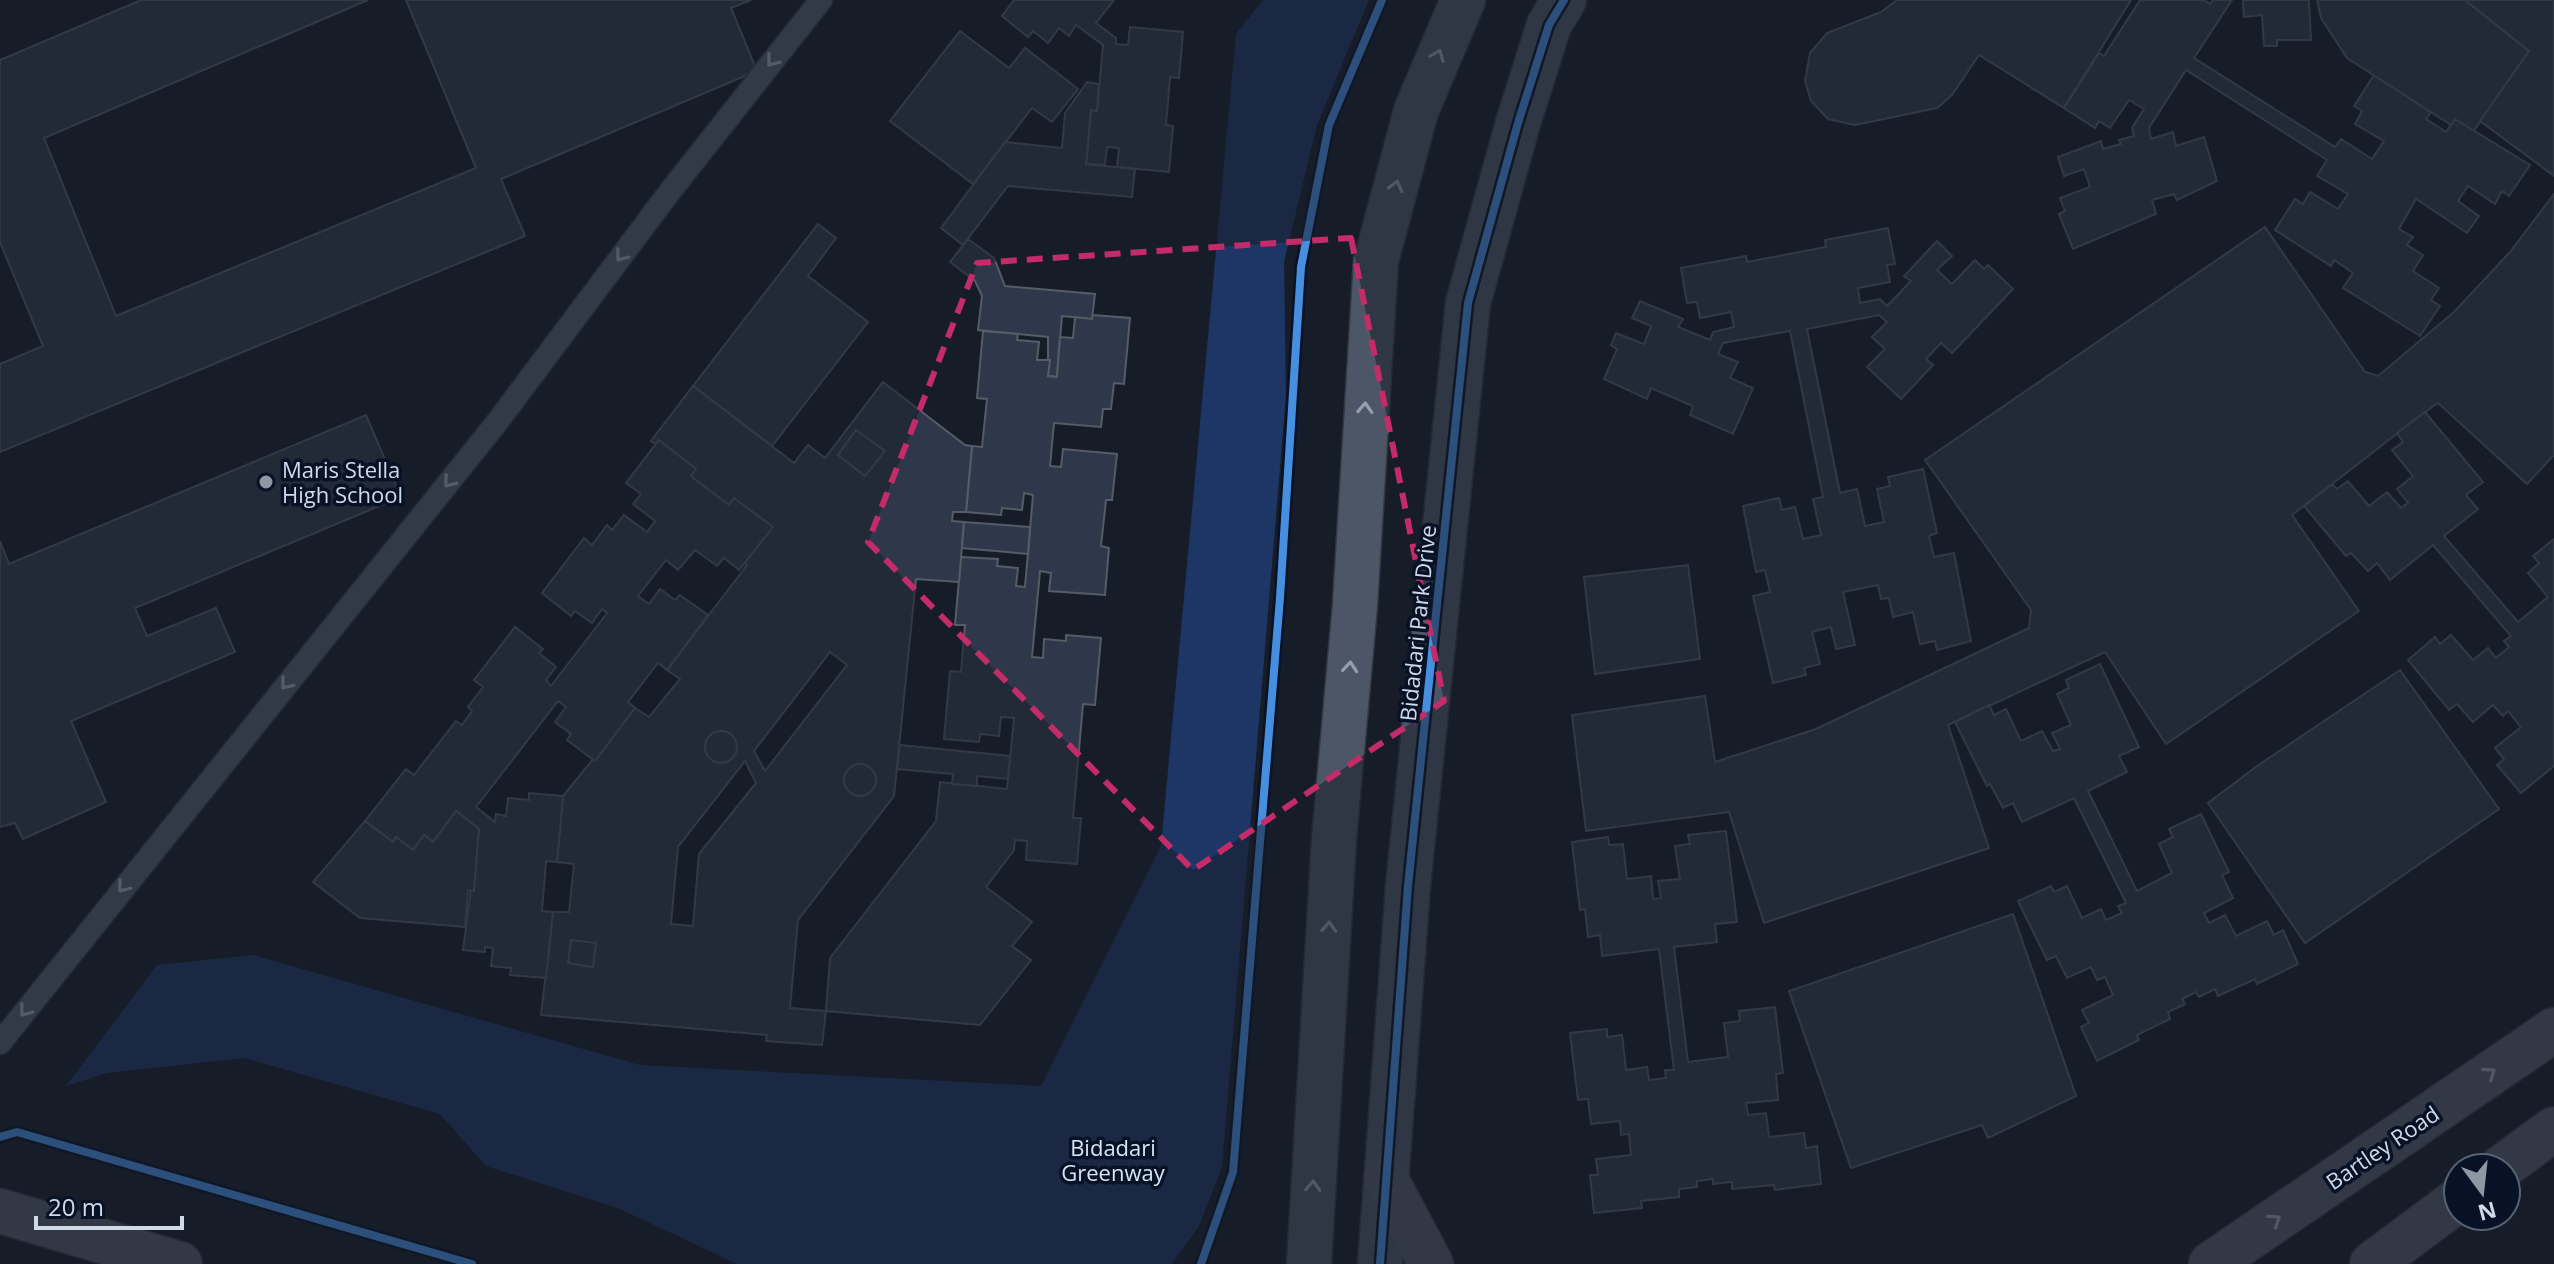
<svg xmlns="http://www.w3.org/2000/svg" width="2554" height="1264" font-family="'Open Sans',sans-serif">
	<rect width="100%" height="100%" fill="#171d28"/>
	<path fill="#1d3665" d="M1263,0H1369L1317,125L1284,262L1286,395L1222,1167L1199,1226L1172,1264H737L618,1208L486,1166L440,1114L244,1058L107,1073L66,1086L157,965L253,955L640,1065L1041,1086L1161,846L1236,34Z"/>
	<g fill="#2f384a" stroke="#565c66" stroke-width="2" fill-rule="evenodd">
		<path d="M141,0H368L44,138L116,316L476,168L406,0H751L731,8L757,71L501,179L525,236L0,452V364L43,346L0,242V60Z"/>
		<path d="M1014,0H1114L1096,23L1116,38V44L1128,45L1130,27L1183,32L1179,78L1170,77L1166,125L1173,126L1169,172L1117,167L1119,148L1107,147L1105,165L1086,164L1091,110L1097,111L1103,45L1076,25L1069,36L1059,28L1048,43L1033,31L1028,37L1002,16Z"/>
		<path d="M1897,0H2131L2064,108L1979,55L1952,95L1937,108L1855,125L1828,119L1811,101L1805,81L1810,53L1827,33L1881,12Z"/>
		<path d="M2140,0H2204L2210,4L2213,0H2232L2194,58L2335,147L2341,139L2372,159L2384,141L2355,124L2362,111L2354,106L2374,75L2431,112L2426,119L2446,132L2455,119L2530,165L2509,196L2502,191L2495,204L2468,186L2458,201L2479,216L2467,233L2416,199L2399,229L2413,237L2407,245L2423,255L2413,271L2439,288L2431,300L2440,306L2420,336L2343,288L2353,273L2334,260L2331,266L2275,230L2295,199L2303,204L2310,192L2338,209L2348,194L2317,176L2327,160L2186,70L2149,128L2151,139L2173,132L2176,146L2204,137L2217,181L2177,200L2174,194L2152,200L2156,214L2073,249L2059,214L2065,211L2060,198L2090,187L2084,169L2064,176L2058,157L2101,141L2103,149L2121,144L2119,140L2134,136L2132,128L2144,109L2129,100L2110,128L2099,121L2095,128L2064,108L2099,53L2104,56Z"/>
		<path d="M2243,0H2309L2311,40H2277V46H2264L2262,15L2244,17Z"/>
		<path d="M2317,0H2465L2529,51L2474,131L2455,119L2451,125L2347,58L2321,18Z"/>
		<path d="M2465,0H2554V176L2480,121L2529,51Z"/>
		<path d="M960,31L1009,68L1025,48L1078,89L1052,122L1032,108L973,184L890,121Z"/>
		<path d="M1087,82L1099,84L1097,111L1091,110L1086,164L1135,169L1132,197L1008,186L963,245L941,228L1005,142L1062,148L1065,113Z"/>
		<path d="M2554,194V455L2527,484L2438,403L2425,412L2292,515L2359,611L2166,744L2105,652L1948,725L1989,848L1764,923L1729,812L1586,831L1572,715L1705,696L1715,762L1816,729L2029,628L2031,610L1925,460L2265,227L2365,372L2378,376L2454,312L2510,252Z"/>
		<path d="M818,224L836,238L808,276L868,322L772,446L693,386Z"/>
		<path d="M1888,228L1895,264L1887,265L1890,282L1858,288L1860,303L1880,299L1887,306L1911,281L1904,276L1937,241L1952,256L1937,270L1952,284L1975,260L1984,269L1988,265L2013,289L1952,353L1941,343L1926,359L1933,365L1901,399L1867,367L1885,349L1872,337L1887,322L1879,315L1807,329L1840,493L1857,489L1865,526L1884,522L1877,489L1890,486L1888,477L1923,469L1937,533L1929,536L1934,557L1954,553L1971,641L1937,650L1935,641L1920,644L1913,612L1893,617L1889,598L1881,599L1878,585L1843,592L1855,645L1836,649L1831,627L1812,632L1820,664L1804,668L1806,675L1773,683L1753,596L1770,592L1765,570L1756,572L1743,506L1779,498L1782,510L1795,507L1803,539L1821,535L1813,499L1823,497L1790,331L1723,343L1718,354L1738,362L1730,378L1753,388L1733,434L1690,415L1693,406L1651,388L1647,399L1604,379L1617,349L1611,345L1616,333L1644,344L1651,326L1632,318L1640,301L1683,319L1678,327L1710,340L1713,332L1734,327L1731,312L1700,318L1697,302L1687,303L1681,268L1746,256L1747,262L1826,247L1825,240Z"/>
		<path d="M968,239L994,258L1005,286L1095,294L1092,319L1062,316L1057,377L1048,376V337L978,330L982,296L975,281L950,262Z"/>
		<path d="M1093,315L1130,318L1124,384L1114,383L1111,409H1103L1101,427L1054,423L1050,466L1061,467L1063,449L1117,454L1112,500H1106L1101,546L1109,548L1105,595L1049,591L1051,573L1040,571L1032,657L1043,658L1044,639L1066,641V635L1101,638L1095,705L1083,704L1073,818H1081L1077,864L1026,860L1027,841L1015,840L1014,850L986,887L1032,922L1012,946L1031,960L980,1025L826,1011L830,958L936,821L940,782L1007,789L1014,718L1001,717L999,736L980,734L979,742L944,739L950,671L961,672L965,625H955L961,557L998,559L997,566L1018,568L1016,586L1025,587L1033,495L1024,493L1022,510L1002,508L1001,515L966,512L972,446L982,447L987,399L977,398L983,331L1018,334L1017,340L1039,342L1037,360H1050L1048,376L1057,377L1060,337L1073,338L1075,317L1092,319Z"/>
		<path d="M883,382L965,445L972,446L966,512H953L952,521L964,522L959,582L916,579L894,796L798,920L790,1008L826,1011L822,1045L766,1041L767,1035L541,1015L553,912H569L574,864L557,862L563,796L635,708L649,717L680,679L667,670L747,565L630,478L656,444L651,441L693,386L794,463L808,445L825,458ZM830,652L847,665L765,771L754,751ZM745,761L756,783L699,854L693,926L671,924L678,847Z"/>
		<path d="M2425,412L2483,482L2466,495L2478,509L2444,536L2518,622L2548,597L2528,573L2539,563L2533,556L2554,539V766L2521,793L2497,765L2504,759L2495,748L2521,727L2508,711L2503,716L2493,705L2473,722L2457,704L2449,710L2408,660L2435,637L2440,644L2451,635L2473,660L2488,648L2496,658L2509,647L2504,641L2511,636L2433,545L2390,580L2377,563L2368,571L2351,553L2346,556L2304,506L2332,484L2337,489L2348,481L2369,506L2387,492L2401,508L2408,503L2397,489L2413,476L2392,450L2403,442L2397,433Z"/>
		<path d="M366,415L401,497L135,608L147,636L216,608L235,652L71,721L106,802L23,839L15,823L0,827V541L9,564Z"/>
		<path d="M856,430L885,451L865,476L838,455Z"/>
		<path d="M659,440L696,469L691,476L729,505L734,498L773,527L739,570L724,558L717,566L695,550L678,570L666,560L638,596L649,604L660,589L675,600L680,595L708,615L667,670L658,663L628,702L635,708L595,761L567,740L571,734L555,722L566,707L558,701L476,807L495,822L496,814L506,816L508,798L529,800V793L563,796L557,862L546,861L542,911L553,912L546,978L510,975L511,968L491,966L493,948L485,947V952L463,950L479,829L456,811L433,842L424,835L413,850L396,837L393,842L365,821L406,769L414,775L456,721L462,725L472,711L468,707L483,687L474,680L515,627L543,649L539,653L556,667L546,680L551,686L607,613L602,609L592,623L575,611L571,616L542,593L584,538L592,545L607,525L612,530L624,515L647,532L655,521L633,504L641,494L626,483Z"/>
		<path d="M964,522L1030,527L1028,554L962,548Z"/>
		<path d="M1688,565L1700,659L1595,674L1584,577Z"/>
		<path d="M2100,664L2139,747L2119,756L2127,772L2088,791L2137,891L2172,873L2159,844L2173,837L2169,829L2201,814L2229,872L2222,875L2233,898L2204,913L2209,923L2225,915L2236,936L2267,921L2274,935L2283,930L2298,964L2257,984L2255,979L2218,996L2215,989L2199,997L2196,992L2182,999L2185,1004L2168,1012L2170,1019L2137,1035L2139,1040L2097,1061L2081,1027L2089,1023L2082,1010L2113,995L2105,977L2097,980L2091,967L2067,978L2056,956L2047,960L2018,901L2051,886L2054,892L2067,886L2082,918L2101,909L2106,920L2122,913L2118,906L2126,903L2074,798L2022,822L2013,803L2003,808L1990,784L1987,786L1955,722L1989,705L1994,715L2006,709L2021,741L2042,731L2053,751L2060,749L2052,733L2071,725L2057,694L2069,688L2066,680Z"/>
		<path d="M2400,670L2499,809L2305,943L2208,803L2257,766Z"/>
		<circle cx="721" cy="747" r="16"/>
		<path d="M900,745L1010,756L1008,779L977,776V786L952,784L953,774L897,769Z"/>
		<circle cx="860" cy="780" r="16"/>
		<path d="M456,811L479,829L474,891L468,890L465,927L360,918L313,882L365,821L393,842L396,837L413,850L424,835L433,842Z"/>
		<path d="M1726,831L1737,922L1715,924L1717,942L1674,947L1688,1062L1728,1057L1724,1023L1740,1021L1739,1011L1775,1007L1783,1073L1776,1074L1778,1100L1746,1103L1748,1115L1766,1113L1769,1137L1804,1133L1806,1148L1817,1146L1821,1184L1775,1190L1774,1185L1732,1189V1182L1713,1184V1179L1697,1181V1187L1679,1189V1197L1641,1201L1642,1208L1594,1213L1590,1175H1598L1596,1159L1631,1155L1629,1134L1621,1135L1620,1121L1591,1124L1588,1099L1578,1100L1570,1033L1607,1029V1037L1622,1035L1626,1070L1647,1067L1649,1080L1666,1078L1665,1070H1674L1659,949L1602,956L1600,935L1588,937L1585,909L1580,910L1572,842L1608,837L1609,845L1623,844L1627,879L1651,876L1653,899L1661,898L1658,881L1680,879L1675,846L1690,844L1688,835Z"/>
		<path d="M2013,914L2076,1096L1988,1138L1982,1125L1851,1168L1789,991Z"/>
		<path d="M571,940L596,943L593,967L568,963Z"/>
	</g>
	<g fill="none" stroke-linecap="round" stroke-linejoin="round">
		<defs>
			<path id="lane" d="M0,1043L498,421L668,194L821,0"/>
			<g id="secondary">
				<path d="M1309,1264L1334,839L1355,605L1376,261L1416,111L1463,0"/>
				<path d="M1380,1264L1408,886L1468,303L1518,123L1549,25L1564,0"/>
			</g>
			<g id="highway">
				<path d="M2501,1168L2554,1129"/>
				<path d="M1386,1179L1431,1264"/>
				<path d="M0,1211L180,1264"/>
				<path d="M2211,1264L2554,1030"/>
				<path d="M2372,1264L2458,1200"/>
			</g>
		</defs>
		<use href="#lane" stroke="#333841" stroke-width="25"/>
		<use href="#secondary" stroke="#333841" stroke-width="47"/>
		<use href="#highway" stroke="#333841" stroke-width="47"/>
		<use href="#lane" stroke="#545d6d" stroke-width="22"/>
		<use href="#secondary" stroke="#4d5667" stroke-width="44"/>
		<use href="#highway" stroke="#525968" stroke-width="44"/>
		<defs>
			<g id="cycleway">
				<path d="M0,1137L17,1132L472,1264"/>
				<path d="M1201,1264L1233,1172L1280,598L1301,267L1329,125L1382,0"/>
				<path d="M1380,1264L1408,886L1468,303L1518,123L1549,25L1564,0"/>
			</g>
		</defs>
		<use href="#cycleway" stroke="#071226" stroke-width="13"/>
		<use href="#cycleway" stroke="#468fdf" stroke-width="8"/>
	</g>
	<defs><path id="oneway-chevron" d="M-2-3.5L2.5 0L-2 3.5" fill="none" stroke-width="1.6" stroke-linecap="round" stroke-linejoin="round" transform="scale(2)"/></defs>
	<g stroke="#959ead">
		<use href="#oneway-chevron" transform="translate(1438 55) rotate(-68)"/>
		<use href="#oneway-chevron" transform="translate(1396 186) rotate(-75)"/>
		<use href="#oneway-chevron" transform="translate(1365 408) rotate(-87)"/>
		<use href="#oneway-chevron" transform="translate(1350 667) rotate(-85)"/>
		<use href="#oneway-chevron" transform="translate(1329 927) rotate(-87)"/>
		<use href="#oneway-chevron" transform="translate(1313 1186) rotate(-87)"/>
	</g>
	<g stroke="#9ea7b6">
		<use href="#oneway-chevron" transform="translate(772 61) rotate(128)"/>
		<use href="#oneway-chevron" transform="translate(621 256) rotate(127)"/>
		<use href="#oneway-chevron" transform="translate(449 482) rotate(129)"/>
		<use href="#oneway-chevron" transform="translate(286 684) rotate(129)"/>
		<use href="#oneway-chevron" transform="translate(123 887) rotate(129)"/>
		<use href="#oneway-chevron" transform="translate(25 1011) rotate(127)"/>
	</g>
	<g stroke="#979fae">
		<use href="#oneway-chevron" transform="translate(2490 1073) rotate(-34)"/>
		<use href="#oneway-chevron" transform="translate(2275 1220) rotate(-34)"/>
	</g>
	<path d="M0 0H2554V1264H0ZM1351,238L1444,701L1193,870L868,542L977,263Z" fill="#171d28" fill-opacity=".55" fill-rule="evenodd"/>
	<path fill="none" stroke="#c32b69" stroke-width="6" stroke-dasharray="16 10" stroke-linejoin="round" d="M1351,238L1444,701L1193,870L868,542L977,263Z"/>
	<circle fill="#8f97a4" stroke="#071226" stroke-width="3" cx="266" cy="482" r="8"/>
	<g text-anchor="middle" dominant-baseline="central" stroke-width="7" stroke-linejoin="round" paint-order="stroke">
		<g font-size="22" fill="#d0d9e7" stroke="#071226" text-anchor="start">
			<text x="282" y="469">Maris Stella<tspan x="282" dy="25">High School</tspan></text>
		</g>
		<g font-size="22" fill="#d0d9e7" stroke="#071226">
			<text transform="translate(1417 623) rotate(-84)">Bidadari Park Drive</text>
			<text transform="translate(2382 1147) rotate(-34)">Bartley Road</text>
		</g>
		<g font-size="22" fill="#d7e3f6" stroke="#071226">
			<text x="1113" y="1147">Bidadari<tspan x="1113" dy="25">Greenway</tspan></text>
		</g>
	</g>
	<g transform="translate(2482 1192) rotate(165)"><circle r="38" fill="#071226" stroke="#576273" stroke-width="2"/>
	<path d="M0-6L14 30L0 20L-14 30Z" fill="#8f97a4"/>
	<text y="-12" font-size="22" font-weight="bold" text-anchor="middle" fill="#d0d9e7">N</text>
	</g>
	<path d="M36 1216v12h146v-12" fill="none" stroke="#d0d9e7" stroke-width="4"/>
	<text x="48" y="1216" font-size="24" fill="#d0d9e7" stroke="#071226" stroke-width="6" paint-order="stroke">20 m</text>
</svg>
